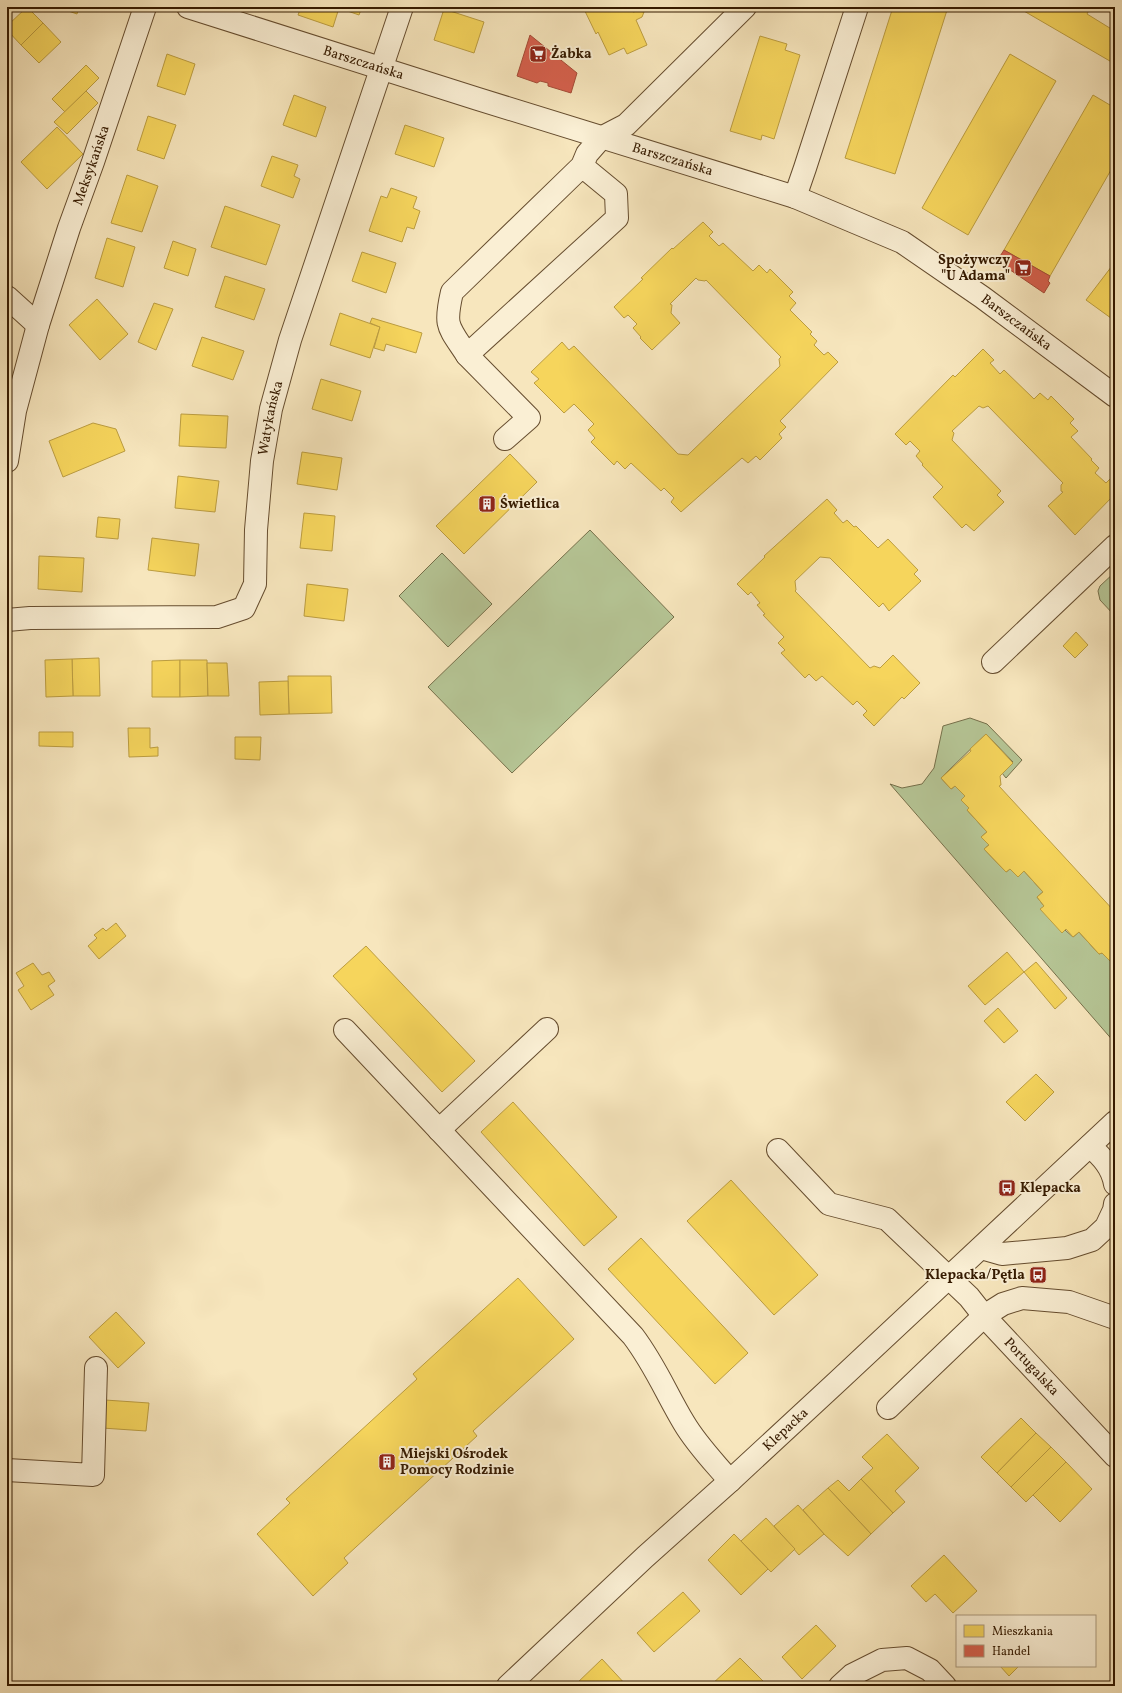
<svg xmlns="http://www.w3.org/2000/svg" width="1122" height="1693" font-family="Vollkorn,serif">
	<rect width="100%" height="100%" fill="#f7e6bd"/>
	<filter id="stains"><feTurbulence type="fractalNoise" baseFrequency=".005" numOctaves="4"/><feColorMatrix values="0 0 0 0 .2 0 0 0 0 .09 0 0 0 0 .02 0 0 0 .5 -.17"/></filter>
	<radialGradient id="worn" r=".72"><stop offset=".6" stop-color="#630" stop-opacity="0"/><stop offset="1" stop-color="#630" stop-opacity=".3"/></radialGradient>
	<g fill="#b6c696" stroke="#76704b">
		<path d="M590,530L674,617L512,773L428,687Z"/>
		<path d="M442,553L492,604L448,647L399,596Z"/>
		<path d="M1115,572V616L1100,600L1098,591L1100,586Z"/>
		<path d="M970,718L987,724L1022,760L1006,778L1002,773L1013,762L986,734L941,778L951,789L955,786L965,796L961,800L969,808L967,810L987,832L981,837L989,845L984,849L1006,872L1010,869L1018,877L1024,871L1043,892L1037,897L1044,906L1041,909L1073,937L1079,932L1099,954L1102,953L1115,966V1043L890,784L902,788L922,784L934,768L943,726Z"/>
	</g>
	<g fill="#f6d55c" stroke="#bc9d40">
		<path d="M27,7L43,23L21,45L7,30V26Z"/>
		<path d="M57,7H79L77,14Z"/>
		<path d="M301,7H362L359,15L339,8L333,27L298,15Z"/>
		<path d="M583,7H631L633,12L638,11L644,12L642,17L636,20L647,45L627,54L624,48L609,55L598,32L596,34Z"/>
		<path d="M893,7H948L895,174L845,158Z"/>
		<path d="M1017,7L1090,8L1087,14L1113,30L1115,27V64Z"/>
		<path d="M444,9L484,22L474,53L434,40Z"/>
		<path d="M43,23L61,42L39,63L21,45Z"/>
		<path d="M760,36L787,44L785,50L800,55L774,139L762,135L761,140L730,131Z"/>
		<path d="M167,54L195,64L185,95L157,86Z"/>
		<path d="M1010,54L1056,81L968,235L922,208Z"/>
		<path d="M86,65L99,78L65,112L52,99Z"/>
		<path d="M86,91L98,103L67,134L54,122Z"/>
		<path d="M294,95L326,107L316,137L283,125Z"/>
		<path d="M1093,95L1115,108V163L1050,276L1004,250Z"/>
		<path d="M148,116L176,125L164,159L137,150Z"/>
		<path d="M405,125L444,138L434,167L395,154Z"/>
		<path d="M57,127L83,154L47,189L21,162Z"/>
		<path d="M272,156L298,165L294,176L300,179L293,198L261,186Z"/>
		<path d="M127,175L158,186L142,232L111,223Z"/>
		<path d="M391,188L417,197L413,208L420,211L414,229L407,227L402,242L369,231L381,196L387,198Z"/>
		<path d="M225,206L280,225L266,265L211,247Z"/>
		<path d="M703,222L713,232L709,236L719,246L723,243L753,271L759,265L767,273L770,269L793,292L789,296L796,303L790,310L812,332L810,334L817,341L814,345L824,355L828,352L838,362L780,421L786,427L779,434L782,438L760,460L756,456L748,463L742,458L681,512L671,502L674,498L664,488L661,491L631,463L625,469L617,461L614,465L591,442L595,438L588,430L594,424L574,404L564,413L534,383L539,379L531,372L562,342L569,350L574,346L678,454L688,455L780,366L779,359L781,357L706,280L705,281L698,280L696,278L670,304L672,305L671,313L680,323L652,350L640,338L641,337L633,328L637,324L628,315L624,318L614,307L643,279L641,278L672,248L673,249Z"/>
		<path d="M107,238L135,247L123,287L95,278Z"/>
		<path d="M173,241L196,249L188,276L164,268Z"/>
		<path d="M362,252L396,263L386,293L352,281Z"/>
		<path d="M1115,262V321L1086,300Z"/>
		<path d="M225,276L265,289L254,320L215,307Z"/>
		<path d="M97,299L128,334L100,360L69,325Z"/>
		<path d="M154,303L173,309L156,350L138,342Z"/>
		<path d="M340,313L380,327L370,358L330,345Z"/>
		<path d="M372,318L422,333L416,353L386,344L384,351L374,348L380,327L370,323Z"/>
		<path d="M202,337L244,351L233,380L192,366Z"/>
		<path d="M983,349L994,360L990,363L1000,374L1004,370L1034,399L1040,393L1048,400L1051,396L1074,419L1070,423L1078,431L1071,437L1092,459L1091,460L1099,468L1095,473L1106,483L1110,479L1115,485V494L1075,535L1048,506L1063,492L1061,491V485L1063,483L988,406L983,408L979,406L952,431L954,433L952,440L1001,491L997,495L1004,502L974,531L966,524L962,528L933,497L943,487L922,465L923,464L916,456L920,451L910,441L906,445L895,434L953,375L955,377Z"/>
		<path d="M321,379L361,391L352,421L312,409Z"/>
		<path d="M181,414L228,416L226,448L179,446Z"/>
		<path d="M93,423L116,429L125,451L63,477L49,441Z"/>
		<path d="M302,452L342,458L337,490L297,484Z"/>
		<path d="M510,454L537,482L464,554L436,526Z"/>
		<path d="M178,476L219,481L215,512L175,508Z"/>
		<path d="M827,499L837,510L834,513L843,523L847,520L854,527L856,526L878,548L888,539L918,570L914,574L921,581L889,611L883,603L879,607L830,558L820,557L795,581L796,590L795,591L870,668L874,666L880,668L893,655L920,683L904,699L902,697L874,726L863,715L867,711L857,701L853,705L822,676L816,681L809,674L805,678L781,653L785,650L778,643L784,637L763,615L765,614L757,605L760,603L751,592L748,595L737,584L765,557L764,556Z"/>
		<path d="M304,513L335,516L332,551L300,548Z"/>
		<path d="M98,517L120,519L118,539L96,537Z"/>
		<path d="M152,538L199,544L195,576L148,570Z"/>
		<path d="M39,556L84,558L82,592L38,589Z"/>
		<path d="M307,584L348,589L344,621L304,616Z"/>
		<path d="M1076,632L1088,645L1075,658L1063,646Z"/>
		<path d="M99,658L100,696H73L72,659Z"/>
		<path d="M72,659L73,696L46,697L45,660Z"/>
		<path d="M180,660V697H152V661Z"/>
		<path d="M180,660H207L208,696L180,697Z"/>
		<path d="M207,663H227L229,696H208Z"/>
		<path d="M288,676H331L332,713L289,714Z"/>
		<path d="M288,681L289,714L260,715L259,682Z"/>
		<path d="M128,728H150V748L158,747V756L129,757Z"/>
		<path d="M39,732H73V747L39,746Z"/>
		<path d="M986,734L1013,763L1000,776L1001,785L999,786L1115,912V966L1102,953L1099,954L1079,932L1073,937L1066,929L1062,933L1040,909L1044,906L1037,897L1043,892L1024,871L1018,877L1010,869L1006,872L984,849L989,845L981,837L987,832L967,810L969,808L961,800L965,796L955,786L951,789L941,778L971,751L970,749Z"/>
		<path d="M235,737H261L260,760L235,759Z"/>
		<path d="M116,923L126,936L99,959L88,946L97,938L94,935L103,928L106,931Z"/>
		<path d="M366,946L475,1061L442,1092L333,976Z"/>
		<path d="M1007,952L1024,972L985,1005L968,986Z"/>
		<path d="M1036,962L1067,998L1055,1009L1024,972Z"/>
		<path d="M33,963L42,975L49,972L55,981L48,986L54,995L31,1010L18,990L24,986L16,973Z"/>
		<path d="M998,1008L1018,1031L1004,1043L984,1021Z"/>
		<path d="M1036,1074L1054,1092L1025,1121L1006,1102Z"/>
		<path d="M513,1102L617,1217L584,1246L481,1132Z"/>
		<path d="M731,1180L818,1275L774,1315L687,1221Z"/>
		<path d="M641,1238L748,1353L715,1384L608,1269Z"/>
		<path d="M518,1278L574,1339L473,1431L477,1436L344,1558L348,1563L313,1596L257,1534L290,1503L286,1499L417,1379L413,1374Z"/>
		<path d="M116,1312L145,1343L118,1368L89,1337Z"/>
		<path d="M105,1400L149,1403L146,1431L102,1428Z"/>
		<path d="M1021,1418L1036,1433L997,1473L981,1457Z"/>
		<path d="M1036,1433L1051,1447L1011,1487L997,1473Z"/>
		<path d="M887,1434L919,1468L895,1491L905,1502L893,1513L861,1479L873,1468L862,1457Z"/>
		<path d="M1051,1447L1066,1462L1026,1502L1011,1487Z"/>
		<path d="M1066,1462L1092,1489L1060,1522L1033,1495Z"/>
		<path d="M861,1479L893,1513L871,1534L828,1488L838,1480L849,1491Z"/>
		<path d="M828,1488L871,1534L848,1556L824,1534L803,1510Z"/>
		<path d="M798,1505L824,1534L799,1555L774,1526Z"/>
		<path d="M766,1518L795,1549L771,1572L741,1541Z"/>
		<path d="M734,1534L768,1569L741,1595L708,1560Z"/>
		<path d="M944,1555L977,1591L953,1613L935,1594L926,1602L911,1586Z"/>
		<path d="M683,1592L700,1611L654,1652L637,1633Z"/>
		<path d="M816,1625L836,1646L802,1679L782,1657Z"/>
		<path d="M740,1658L768,1686H710Z"/>
		<path d="M602,1659L627,1686H574Z"/>
		<path d="M1000,1666H1019L1009,1676Z"/>
	</g>
	<g fill="#d6604d" stroke="#a64b36">
		<path d="M530,35L577,73L571,93L548,86V83L540,81L537,83L517,76Z"/>
		<path d="M1004,250L1050,276L1048,281L1050,283L1044,293L997,261Z"/>
	</g>
	<g fill="none" stroke-linecap="round" stroke-linejoin="round">
		<defs>
			<g id="minor">
				<path id="s1" d="M188,7C390,72 592,135 795,197L902,242L982,297L1115,396"/>
				<path d="M582,166L616,194L617,218L467,355C448,326 444,327 452,292L582,166L587,154L601,138L626,125L745,7"/>
				<path d="M795,197L805,168L857,7"/>
				<path d="M7,297L38,325"/>
				<path d="M467,355L529,418L505,439"/>
				<path id="s2" d="M7,461L15,411L38,325L69,228L93,162L145,7"/>
				<path id="s3" d="M7,620L30,618L217,617L244,608L255,584L256,530L262,461L271,409L290,340L402,7"/>
				<path d="M993,662L1115,546"/>
				<path d="M345,1030L633,1336C655,1365 666,1393 684,1423C697,1445 714,1462 730,1481"/>
				<path d="M439,1130L547,1029"/>
				<path d="M1090,1146C1102,1157 1112,1167 1115,1184"/>
				<path id="s4" d="M778,1150L829,1204L887,1219L969,1297L984,1316L1115,1456"/>
				<path d="M981,1248L1002,1254L1067,1248L1092,1240L1106,1227L1114,1210L1115,1204"/>
				<path d="M888,1408L984,1316L1003,1304L1022,1298L1069,1302L1115,1318"/>
				<path d="M7,1470L93,1475L96,1368"/>
				<path id="s5" d="M508,1686L645,1557L730,1481L838,1381L1115,1122"/>
				<path d="M840,1686L852,1675L882,1660L907,1658L930,1670L945,1686"/>
			</g>
		</defs>
		<use href="#minor" stroke="#664d2f" stroke-width="24"/>
		<use href="#minor" stroke="#faefd4" stroke-width="22"/>
	</g>
	<defs>
		<symbol id="supermarket-square" viewBox="-11 -11 22 22"><rect x="-9" y="-9" width="18" height="18" rx="4" fill="#8f2418" stroke="#faefd4"/><path d="M-6-5.5h2.5l.6 2H6L4.5 2H-2.5L-4.4-4H-6ZM-1.5 3.2a1.3 1.3 0 1 0 .1 0ZM3 3.2a1.3 1.3 0 1 0 .1 0Z" fill="#fff"/></symbol>
		<symbol id="building-square" viewBox="-11 -11 22 22"><rect x="-9" y="-9" width="18" height="18" rx="4" fill="#8f2418" stroke="#faefd4"/><path d="M-4-6H4V6H1V3H-1V6H-4ZM-2.5-4.3h1.7v1.8h-1.7ZM.8-4.3h1.7v1.8H.8ZM-2.5-1h1.7V.8h-1.7ZM.8-1h1.7V.8H.8Z" fill="#fff"/></symbol>
		<symbol id="bus-square" viewBox="-11 -11 22 22"><rect x="-9" y="-9" width="18" height="18" rx="4" fill="#8f2418" stroke="#faefd4"/><path d="M-5-6H5V4H4V6H2V4H-2V6H-4V4H-5ZM-3.5-4V0h7V-4ZM-3.5 1.2v1.5H-2V1.2ZM2 1.2v1.5H3.5V1.2Z" fill="#fff"/></symbol>
	</defs>
	<g fill-rule="evenodd">
		<use href="#supermarket-square" x="528" y="44" width="20" height="20"/>
		<use href="#supermarket-square" x="1013" y="258" width="20" height="20"/>
		<use href="#building-square" x="477" y="494" width="20" height="20"/>
		<use href="#bus-square" x="997" y="1178" width="20" height="20"/>
		<use href="#bus-square" x="1028" y="1265" width="20" height="20"/>
		<use href="#building-square" x="377" y="1452" width="20" height="20"/>
	</g>
	<g text-anchor="middle" dominant-baseline="central" stroke-width="4" stroke-linejoin="round" paint-order="stroke">
		<g font-size="14" font-weight="bold" fill="#351a00" stroke="#faefd4" text-anchor="start">
			<text x="551" y="54">Żabka</text>
			<text x="1010" y="260" text-anchor="end">Spożywczy<tspan x="1010" dy="16">"U Adama"</tspan></text>
			<text x="500" y="504">Świetlica</text>
			<text x="1020" y="1188">Klepacka</text>
			<text x="1025" y="1275" text-anchor="end">Klepacka/Pętla</text>
			<text x="400" y="1454">Miejski Ośrodek<tspan x="400" dy="16">Pomocy Rodzinie</tspan></text>
		</g>
		<g font-size="14" fill="#351a00" stroke="#faefd4">
			<text stroke="none"><textPath href="#s1" startOffset="184">Barszczańska</textPath></text>
			<text stroke="none"><textPath href="#s1" startOffset="508">Barszczańska</textPath></text>
			<text stroke="none"><textPath href="#s2" startOffset="308">Meksykańska</textPath></text>
			<text stroke="none"><textPath href="#s1" startOffset="892">Barszczańska</textPath></text>
			<text stroke="none"><textPath href="#s3" startOffset="432">Watykańska</textPath></text>
			<text stroke="none"><textPath href="#s4" startOffset="341">Portugalska</textPath></text>
			<text stroke="none"><textPath href="#s5" startOffset="378">Klepacka</textPath></text>
		</g>
	</g>
	<rect width="1122" height="1693" fill="none" stroke="#f7e6bd" stroke-width="24"/>
	<rect x="8" y="8" width="1106" height="1677" fill="none" stroke="#351a00" stroke-width="2"/>
	<rect x="12" y="12" width="1098" height="1669" fill="none" stroke="#351a00"/>
	<rect x="956" y="1615" width="140" height="52" fill="#faefd4" stroke="#ab9a7f"/>
	<rect x="964" y="1625" width="20" height="12" fill="#f6d55c" stroke="#ab9a7f"/>
	<text x="992" y="1635" font-size="12" fill="#351a00">Mieszkania</text>
	<rect x="964" y="1645" width="20" height="12" fill="#d6604d" stroke="#ab9a7f"/>
	<text x="992" y="1655" font-size="12" fill="#351a00">Handel</text>
	<rect width="100%" height="100%" filter="url(#stains)"/>
	<rect width="100%" height="100%" fill="url(#worn)"/>
</svg>
